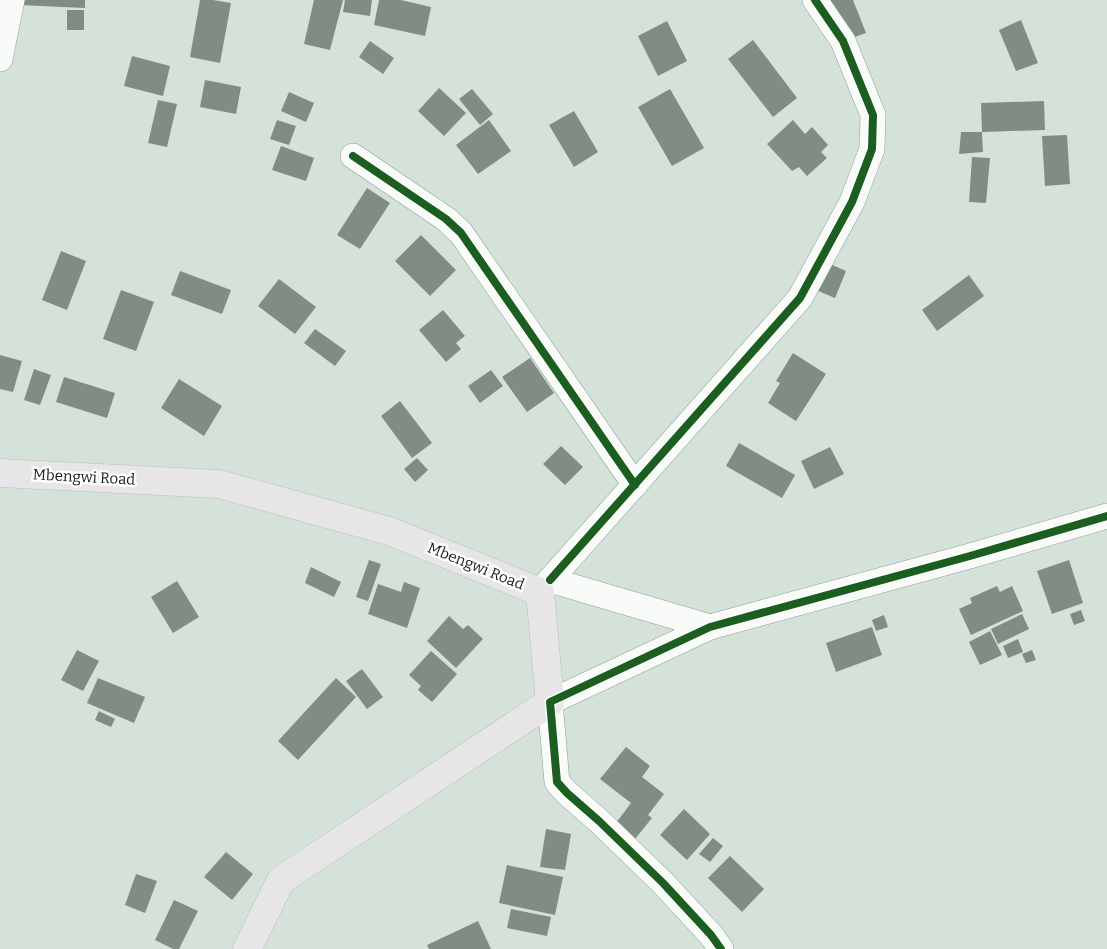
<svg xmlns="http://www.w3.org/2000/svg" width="1107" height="949" font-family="Bitter,serif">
	<rect width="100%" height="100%" fill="#d4e2d9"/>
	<g fill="#818c85">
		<path d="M19,0H85V8L19,5Z"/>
		<path d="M200,0H213L231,3L220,63L190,57Z"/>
		<path d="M314,0H343L330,50L304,44Z"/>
		<path d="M345,0H372L370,16L343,12Z"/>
		<path d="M379,0H401L431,7L425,36L374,25Z"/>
		<path d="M830,0H853L866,33L843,41Z"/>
		<rect x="67" y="10" width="17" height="20"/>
		<path d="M1021,20L1038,63L1016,71L999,30Z"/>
		<path d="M667,21L687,61L658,76L638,36Z"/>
		<path d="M753,40L797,98L773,117L728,59Z"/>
		<path d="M370,41L394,58L383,74L359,57Z"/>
		<path d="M132,56L170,66L163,96L124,86Z"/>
		<path d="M205,80L241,87L236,114L200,107Z"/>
		<path d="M439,88L466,113L444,136L418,111Z"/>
		<path d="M472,89L493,114L480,125L459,99Z"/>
		<path d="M670,89L704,148L672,166L638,107Z"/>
		<path d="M289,92L314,103L306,122L281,111Z"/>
		<path d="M158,100L177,104L167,147L148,143Z"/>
		<path d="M1044,101L1045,130L982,132L981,103Z"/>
		<path d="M574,111L598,152L574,167L549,125Z"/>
		<path d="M277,120L296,126L289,145L270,139Z"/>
		<path d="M489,120L511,151L478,174L456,145Z"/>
		<path d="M793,120L805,134L812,127L828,145L821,152L827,158L807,176L799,167L792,171L767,144Z"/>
		<path d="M961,132H982L983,152L959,154Z"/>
		<path d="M1067,135L1070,184L1045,186L1042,136Z"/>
		<path d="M281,146L314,158L306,181L272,170Z"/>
		<path d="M972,157L990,158L986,203L969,202Z"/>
		<path d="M367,188L390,203L360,249L337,235Z"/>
		<path d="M421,235L456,270L430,296L395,261Z"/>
		<path d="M61,251L86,261L67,310L42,300Z"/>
		<path d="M821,260L846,271L835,298L809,287Z"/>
		<path d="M180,271L231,290L222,314L171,295Z"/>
		<path d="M969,275L984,296L937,331L922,310Z"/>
		<path d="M279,279L316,307L295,334L258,306Z"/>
		<path d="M121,290L154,302L136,351L103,339Z"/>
		<path d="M443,310L465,336L456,343L461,349L446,362L419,330Z"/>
		<path d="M315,329L346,351L335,366L304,343Z"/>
		<path d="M793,353L826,374L796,421L768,403L780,383L776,381Z"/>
		<path d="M0,355L22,361L13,392L0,389Z"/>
		<path d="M530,358L554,393L527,412L502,377Z"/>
		<path d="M34,369L51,375L40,405L24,400Z"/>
		<path d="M491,370L503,386L480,403L468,386Z"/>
		<path d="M64,377L115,393L107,418L56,402Z"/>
		<path d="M179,379L222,406L204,436L161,408Z"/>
		<path d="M400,401L432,443L412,458L381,416Z"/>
		<path d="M739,443L795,475L782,498L726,466Z"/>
		<path d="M561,446L583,467L565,485L543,464Z"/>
		<path d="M830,447L844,474L814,489L801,461Z"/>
		<path d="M417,458L428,470L415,482L404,469Z"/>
		<path d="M369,560L381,564L368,601L356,597Z"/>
		<path d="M1069,560L1083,603L1052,614L1037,571Z"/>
		<path d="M311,567L341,582L334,597L305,583Z"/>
		<path d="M177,581L199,617L173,633L151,597Z"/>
		<path d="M404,582L420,588L407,628L368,614L378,584L401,592Z"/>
		<path d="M997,586L1000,592L1012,586L1023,611L971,635L959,609L972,603L970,598Z"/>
		<path d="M1081,610L1085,621L1074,625L1070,614Z"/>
		<path d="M1022,614L1029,629L998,644L991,629Z"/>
		<path d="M884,615L888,627L876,631L872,620Z"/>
		<path d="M449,616L463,629L468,625L483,639L456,668L427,641Z"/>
		<path d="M872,627L882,655L836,672L826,643Z"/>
		<path d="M990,631L1002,655L980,665L969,642Z"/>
		<path d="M1018,639L1023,652L1008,658L1003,646Z"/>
		<path d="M77,650L99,661L83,691L61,680Z"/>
		<path d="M1032,650L1036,660L1026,663L1022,654Z"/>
		<path d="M431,651L457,674L432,702L418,690L421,686L409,675Z"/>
		<path d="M362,669L383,697L367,709L346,681Z"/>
		<path d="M98,678L145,697L134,723L87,703Z"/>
		<path d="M336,678L356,697L298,760L278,741Z"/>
		<path d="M99,711L115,719L111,727L95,720Z"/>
		<path d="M626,747L650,766L642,777L664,794L648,815L652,818L635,839L616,823L631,803L600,779Z"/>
		<path d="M684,809L710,834L687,860L660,835Z"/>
		<path d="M546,829L571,834L565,870L540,867Z"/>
		<path d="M713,838L723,846L710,862L699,854Z"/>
		<path d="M226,852L253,874L232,900L204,877Z"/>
		<path d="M730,856L764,889L742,912L708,878Z"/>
		<path d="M507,865L563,877L555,915L499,903Z"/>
		<path d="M136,874L157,881L145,913L125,905Z"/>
		<path d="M174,900L198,911L179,949H173L155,940Z"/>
		<path d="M511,909L551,917L547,936L507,928Z"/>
		<path d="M478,921L491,949H429L427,945Z"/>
	</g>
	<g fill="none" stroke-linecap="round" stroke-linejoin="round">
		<defs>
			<g id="minor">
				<path d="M0,59L12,0"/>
				<path d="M353,156L446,219L461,233L635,485"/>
				<path d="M550,580L800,298L852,202L872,149L873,115L843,41L815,0"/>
				<path d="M540,592L550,580L710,627"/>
				<path d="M721,949L711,935L663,883L599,821L567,793L557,782L550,702L710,627L970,556L1107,516"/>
			</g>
			<path id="primary" d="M0,473L219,484L389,531L540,592L550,702L281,880L247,949"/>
		</defs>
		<use href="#minor" stroke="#929d96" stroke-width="26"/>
		<use href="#primary" stroke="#b8bfbb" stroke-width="29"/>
		<use href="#minor" stroke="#f9fbf9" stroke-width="25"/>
		<use href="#primary" stroke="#e7e5e7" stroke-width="28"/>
		<defs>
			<g id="cycleway">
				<path d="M353,156L446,219L461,233L635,485"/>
				<path d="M550,580L800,298L852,202L872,149L873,115L843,41L815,0"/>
				<path d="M721,949L711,935L663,883L599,821L567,793L557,782L550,702L710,627L970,556L1107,516"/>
			</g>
		</defs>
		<use href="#cycleway" stroke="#fff" stroke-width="11"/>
		<use href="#cycleway" stroke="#1b5e20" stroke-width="8"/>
	</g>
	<g text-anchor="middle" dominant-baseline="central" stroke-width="5" stroke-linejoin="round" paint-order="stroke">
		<g font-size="15" fill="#151f19" stroke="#fff">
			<text transform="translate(84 477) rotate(3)">Mbengwi Road</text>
			<text transform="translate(476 566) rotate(22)">Mbengwi Road</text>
		</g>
	</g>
</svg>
